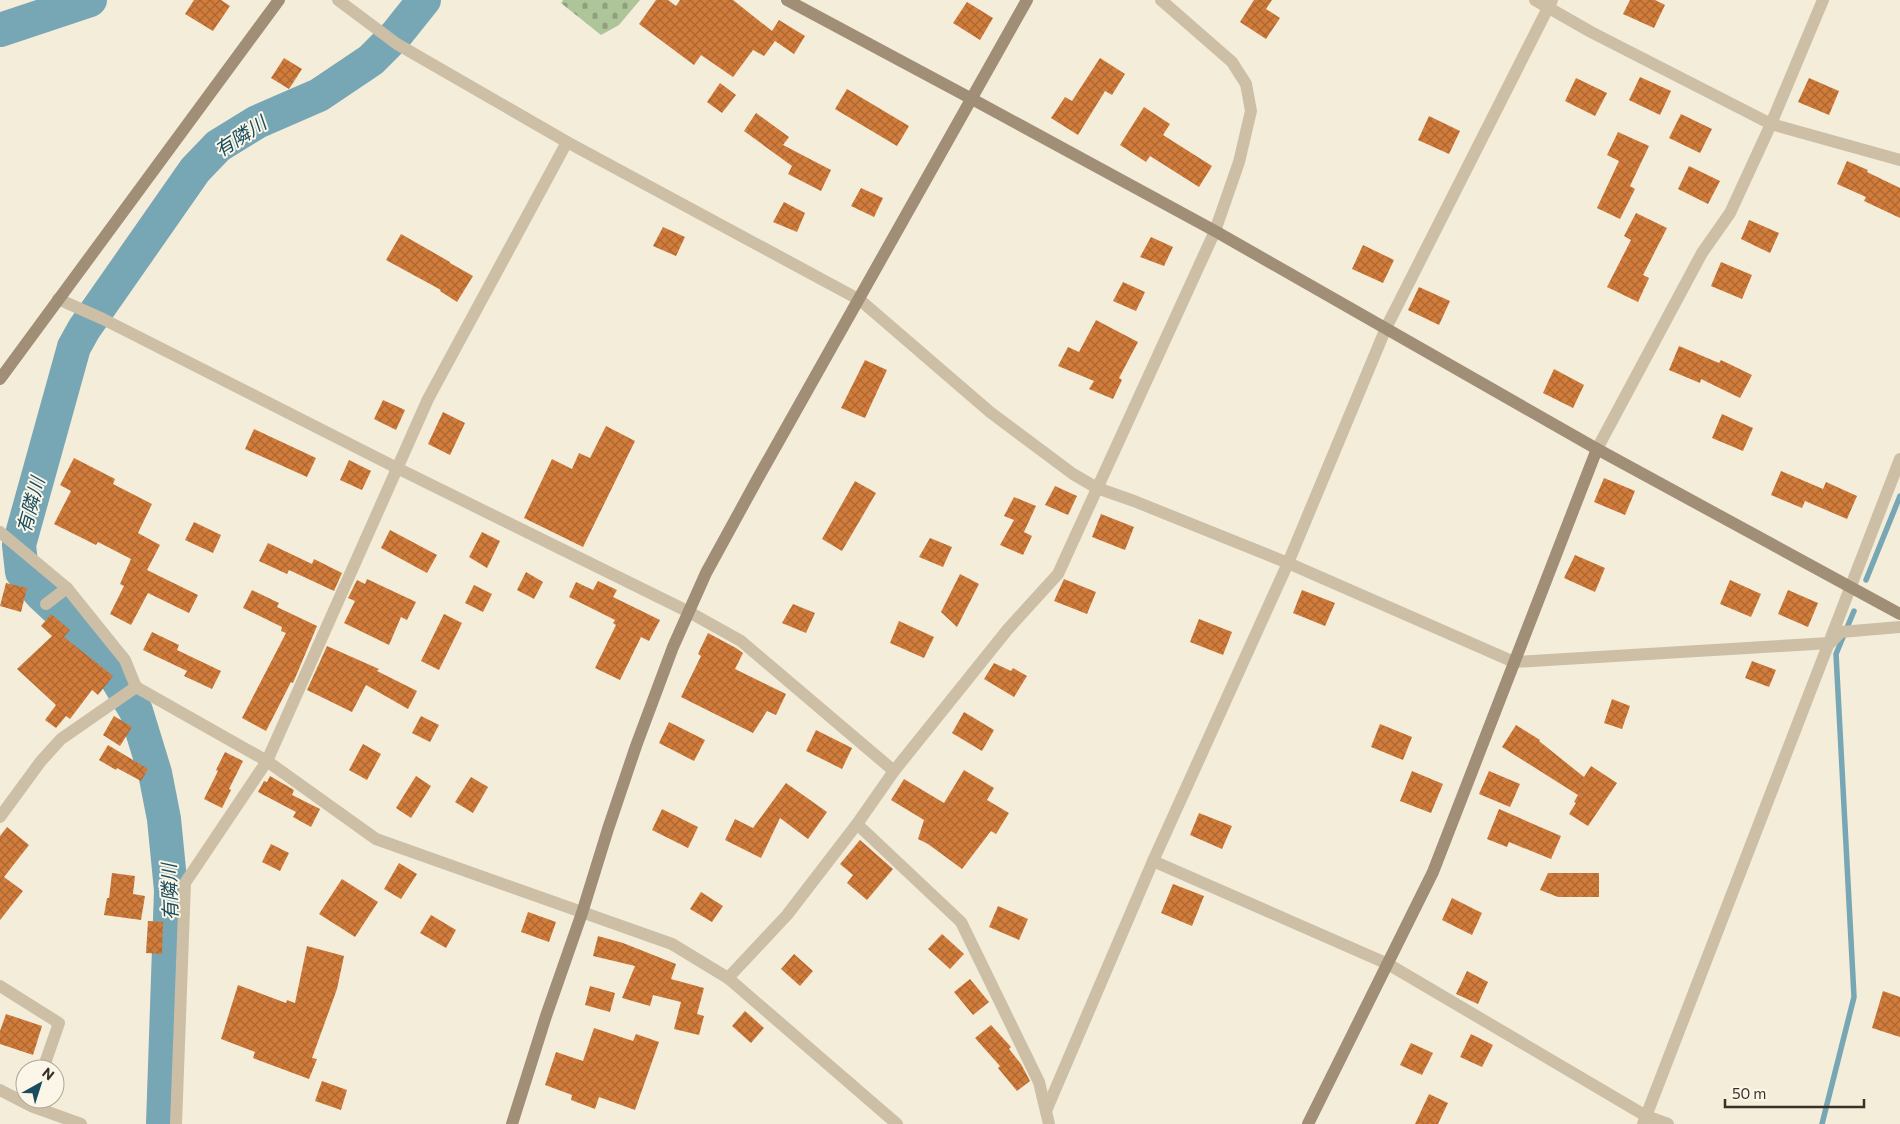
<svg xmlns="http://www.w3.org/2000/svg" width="1900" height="1124" font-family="Commissioner,'Noto Sans JP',sans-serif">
	<defs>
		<pattern id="cemetery-stones" width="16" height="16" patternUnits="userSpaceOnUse" patternTransform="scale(1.25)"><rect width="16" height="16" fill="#aec599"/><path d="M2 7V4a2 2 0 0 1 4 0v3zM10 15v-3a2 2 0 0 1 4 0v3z" fill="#8fa07d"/></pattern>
		<pattern id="building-cross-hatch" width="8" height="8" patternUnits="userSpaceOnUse" patternTransform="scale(1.25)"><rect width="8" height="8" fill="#d17c3b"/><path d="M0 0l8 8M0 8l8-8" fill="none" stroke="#ab6632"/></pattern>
	</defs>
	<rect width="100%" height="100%" fill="#f4edda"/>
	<path fill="url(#cemetery-stones)" d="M563,0H640L619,25L601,35L561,3Z"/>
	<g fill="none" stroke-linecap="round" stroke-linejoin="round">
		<g stroke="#77a6b4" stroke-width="5.5">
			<path d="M1866,580L1900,496"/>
			<path d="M1822,1124L1854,997L1836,654L1854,611"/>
		</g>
		<g stroke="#77a6b4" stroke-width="34">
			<path d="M0,30L90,0"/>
			<path d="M163,1124L171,890L164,819L155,773L136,711L98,647L41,594L22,572L19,545L74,347L84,329L195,170L218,146L257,122L319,95L371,60L396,35L424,0"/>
		</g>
	</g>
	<g fill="url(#building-cross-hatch)">
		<path d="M194,0H221L230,6L213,31L185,14Z"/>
		<path d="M656,0H668L676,6L680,0H733L772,31L779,20L805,36L794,54L775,41L764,56L753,50L733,77L701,55L694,65L639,24Z"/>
		<path d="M1254,0H1272L1266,9L1280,18L1266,39L1240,22Z"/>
		<path d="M1630,0H1655L1665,5L1654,28L1623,14Z"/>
		<path d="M967,2L993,18L980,40L953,23Z"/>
		<path d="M284,58L302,69L289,89L271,78Z"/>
		<path d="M1100,58L1125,74L1112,95L1105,91L1078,135L1051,118L1065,97L1072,101Z"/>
		<path d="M1640,77L1671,91L1660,115L1629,100Z"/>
		<path d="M1576,78L1607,93L1595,116L1565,101Z"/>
		<path d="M1809,78L1839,91L1829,115L1798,102Z"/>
		<path d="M720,83L736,95L722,113L707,102Z"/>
		<path d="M847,89L909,126L897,146L835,109Z"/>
		<path d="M1144,107L1170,124L1163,135L1212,166L1199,187L1150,156L1146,162L1120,145Z"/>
		<path d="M756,113L789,137L783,145L831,170L821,191L788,174L792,166L744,131Z"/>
		<path d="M1681,114L1712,129L1700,153L1669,138Z"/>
		<path d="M1429,116L1460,131L1449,154L1418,140Z"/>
		<path d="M1618,132L1649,146L1630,186L1635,189L1620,219L1597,208L1619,161L1607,155Z"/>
		<path d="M1847,161L1868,170L1867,172L1900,188V218L1864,201L1866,197L1837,184Z"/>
		<path d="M1689,166L1720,181L1708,204L1678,189Z"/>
		<path d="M861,188L883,198L874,217L851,206Z"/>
		<path d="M784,202L805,213L797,232L773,222Z"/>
		<path d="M1636,213L1667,228L1643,275L1649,278L1638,302L1607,287L1631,240L1624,236Z"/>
		<path d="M1749,220L1779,233L1770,253L1741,239Z"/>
		<path d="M663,227L685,237L676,256L653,246Z"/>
		<path d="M401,234L450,262V263L473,276L457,302L440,291L441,290L386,260Z"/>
		<path d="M1151,237L1173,247L1164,266L1140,257Z"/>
		<path d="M1363,245L1394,260L1383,283L1352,269Z"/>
		<path d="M1721,262L1752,275L1742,299L1711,286Z"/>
		<path d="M1123,282L1145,292L1136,311L1113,301Z"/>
		<path d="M1419,287L1450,301L1439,325L1408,310Z"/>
		<path d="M1096,320L1138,342L1119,378L1122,380L1113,399L1089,389L1094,381L1058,366L1068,347L1079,352Z"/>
		<path d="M1679,346L1719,363L1721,360L1752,375L1740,398L1701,379L1700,383L1669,370Z"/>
		<path d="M865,360L887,370L865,418L841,408Z"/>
		<path d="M1554,369L1584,385L1573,408L1543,393Z"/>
		<path d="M383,400L405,410L396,430L374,419Z"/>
		<path d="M443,412L465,423L450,455L428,444Z"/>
		<path d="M1722,414L1753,428L1743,451L1712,438Z"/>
		<path d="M606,426L635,441L583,547L524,518L552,459L572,469L579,453L590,458Z"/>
		<path d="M254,429L316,458L307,477L245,449Z"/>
		<path d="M74,458L115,479L113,484L152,504L138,533L160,545L147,570L198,595L189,613L148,593L131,625L110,614L124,586L120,584L131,559L98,542L96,545L54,524L71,491L60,485Z"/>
		<path d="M349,460L371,471L362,490L340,480Z"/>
		<path d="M1781,471L1823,489L1826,482L1857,496L1847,519L1805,501L1802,508L1771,495Z"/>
		<path d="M1604,478L1635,491L1625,515L1594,502Z"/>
		<path d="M855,481L876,493L842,551L822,539Z"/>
		<path d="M1055,486L1077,496L1068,515L1045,505Z"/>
		<path d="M1014,497L1036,506L1024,532L1032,536L1023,555L1000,545L1014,520L1004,516Z"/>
		<path d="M1101,514L1134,527L1125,550L1092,537Z"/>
		<path d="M194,522L221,535L213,553L185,540Z"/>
		<path d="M390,530L437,555L427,573L381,548Z"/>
		<path d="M482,532L500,541L487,568L469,557Z"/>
		<path d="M930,538L952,547L943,567L919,557Z"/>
		<path d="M268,543L312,564L314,559L342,573L334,591L289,570L287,574L259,561Z"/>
		<path d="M1575,555L1605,568L1595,592L1564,578Z"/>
		<path d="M526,572L543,582L534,599L517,590Z"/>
		<path d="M960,574L979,584L957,627L941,612Z"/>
		<path d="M367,579L416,602L407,620L401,617L389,645L344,623L355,601L348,598L357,580L365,584Z"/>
		<path d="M1064,579L1096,592L1087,614L1054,601Z"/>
		<path d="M1730,580L1761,594L1751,617L1720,604Z"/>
		<path d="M598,581L617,590L613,597L660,620L649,641L641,637L620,680L595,668L616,625L613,623L615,620L569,597L576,582L593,590Z"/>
		<path d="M6,583L27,588L21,612L0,606Z"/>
		<path d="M474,585L492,594L483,612L465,603Z"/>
		<path d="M252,590L279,603L277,607L317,626L293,683L291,682L266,731L242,718L286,633L281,631L282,627L243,608Z"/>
		<path d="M1302,590L1335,603L1325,626L1293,613Z"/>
		<path d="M1788,590L1818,603L1808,627L1778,614Z"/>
		<path d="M793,604L815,613L806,633L782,623Z"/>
		<path d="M51,614L70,630L64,637L113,676L98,695L92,690L70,719L66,716L56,728L45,720L56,705L17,669L52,636L41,626Z"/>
		<path d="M444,614L462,623L439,670L421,661Z"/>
		<path d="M1199,619L1232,632L1223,655L1190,642Z"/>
		<path d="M899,621L934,637L924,658L890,643Z"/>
		<path d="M152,632L179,645L177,650L221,671L212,689L184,676L187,671L143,650Z"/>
		<path d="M708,633L736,648L743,653L735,669L786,694L776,715L767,711L753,733L681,697L701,656L698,654Z"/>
		<path d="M327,646L379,669L377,671L417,691L408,709L366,685L352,712L307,690Z"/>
		<path d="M1752,661L1776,670L1769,687L1745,678Z"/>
		<path d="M994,663L1011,671L1013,668L1027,676L1014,697L984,679Z"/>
		<path d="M1612,699L1630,706L1622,729L1604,723Z"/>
		<path d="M964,712L994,730L982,751L952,733Z"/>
		<path d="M114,716L132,727L120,746L103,735Z"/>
		<path d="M421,716L439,725L430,742L412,733Z"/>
		<path d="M669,722L705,740L694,761L659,743Z"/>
		<path d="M1380,724L1412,737L1403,760L1371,747Z"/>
		<path d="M1516,725L1540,740L1539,741L1584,777L1591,766L1617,783L1588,826L1569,814L1576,803L1574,802L1578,795L1502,747Z"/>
		<path d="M816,730L852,748L842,769L806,751Z"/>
		<path d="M363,744L381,754L367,780L349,770Z"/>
		<path d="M108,745L148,769L141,781L117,768L116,770L99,760Z"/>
		<path d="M225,752L243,761L229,789L231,790L222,808L204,799L218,771L216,770Z"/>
		<path d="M964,770L994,788L987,800L1009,813L996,834L991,831L962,869L928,844L918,839L924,820L891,800L904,779L944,803Z"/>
		<path d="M1412,771L1443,784L1431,813L1400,801Z"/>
		<path d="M1489,771L1520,784L1510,807L1479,794Z"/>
		<path d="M270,776L294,790L292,795L320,809L311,827L293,817L296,812L258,792L264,781L267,782Z"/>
		<path d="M416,776L431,786L411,818L396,808Z"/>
		<path d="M471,777L488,787L473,813L455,802Z"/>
		<path d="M786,783L827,812L808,839L780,818L761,858L725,840L735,819L753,828Z"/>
		<path d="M662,809L698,827L688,848L652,830Z"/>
		<path d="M1499,809L1561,836L1551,859L1509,842L1507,847L1487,839Z"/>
		<path d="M1199,813L1232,826L1222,849L1190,835Z"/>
		<path d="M7,827L29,845L4,877L23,891L0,920V836Z"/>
		<path d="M860,840L893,869L867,900L847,883L853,875L840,864Z"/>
		<path d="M271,844L289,853L280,871L262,862Z"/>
		<path d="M399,863L417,874L401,899L384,889Z"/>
		<path d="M112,873L135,876L133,894L145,896L141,920L104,915L107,898H109Z"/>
		<path d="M1548,873H1599V897H1558L1540,890Z"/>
		<path d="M342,879L378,902L355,937L319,914Z"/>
		<path d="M1173,884L1204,896L1192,926L1161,913Z"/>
		<path d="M701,892L723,906L712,922L690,909Z"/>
		<path d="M1452,898L1482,913L1472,935L1442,920Z"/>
		<path d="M998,906L1028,919L1019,940L989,927Z"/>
		<path d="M528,912L556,922L549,942L521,932Z"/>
		<path d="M431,915L456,930L446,948L420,933Z"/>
		<path d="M148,921L163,922L162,954L146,953Z"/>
		<path d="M942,934L964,954L950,969L928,949Z"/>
		<path d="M598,936L623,943L676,964L671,979L704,988L697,1014L704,1016L699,1035L674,1029L681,1002L653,995L650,1006L622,998L635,966L593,956Z"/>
		<path d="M307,946L344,956L337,989L312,1058L317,1059L309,1079L253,1058L255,1052L221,1039L238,985L286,1003L287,1000L295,1003Z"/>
		<path d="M794,954L813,971L800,986L781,969Z"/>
		<path d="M1467,971L1488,982L1478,1004L1456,994Z"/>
		<path d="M970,979L989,1002L973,1015L954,992Z"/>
		<path d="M590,986L615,993L610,1012L585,1005Z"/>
		<path d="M1883,991L1900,997V1037L1872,1028Z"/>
		<path d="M745,1011L764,1028L751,1043L732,1026Z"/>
		<path d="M6,1014L42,1026L33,1055L0,1044V1031Z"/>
		<path d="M991,1025L1011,1047L1009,1049L1021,1064L1030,1081L1017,1091L998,1068L1000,1066L975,1038Z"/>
		<path d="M594,1028L633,1041L636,1034L659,1042L635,1110L599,1097L595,1109L571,1100L572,1095L545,1085L556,1052L583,1061Z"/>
		<path d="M1471,1034L1493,1045L1482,1067L1460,1057Z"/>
		<path d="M1411,1043L1433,1053L1422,1075L1400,1065Z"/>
		<path d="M322,1081L347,1090L341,1110L315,1101Z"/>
		<path d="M1429,1094L1448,1103L1438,1124H1415Z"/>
	</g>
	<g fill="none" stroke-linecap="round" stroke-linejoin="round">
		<g stroke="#cdbfa5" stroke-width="12">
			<path d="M338,0L397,44L567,142L860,300L990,412L1073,474L1097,488L1134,501L1288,563L1514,662L1830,643L1841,632L1900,627"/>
			<path d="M1535,0L1591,32L1771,124L1900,160"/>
			<path d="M58,299L103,319L397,468L689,612L741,641L894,771"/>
			<path d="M1597,449L1702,253L1730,213L1771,124L1823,0"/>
			<path d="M0,532L67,588L125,660L136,687"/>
			<path d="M46,604L67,588"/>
			<path d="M0,817L41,761L61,739L136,687L267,761L376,839L672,944L728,978L897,1124"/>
			<path d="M857,824L961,922L1039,1082L1049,1124"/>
			<path d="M1153,861L1388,964L1646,1116L1668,1124"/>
			<path d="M728,978L787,915L857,824L894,771L1008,629L1058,574L1215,231L1239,162L1251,111L1246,84L1232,62L1161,0"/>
			<path d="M0,986L59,1023L43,1069"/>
			<path d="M0,1090L31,1106L81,1124"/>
			<path d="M1046,1111L1153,861L1288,563L1386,328L1552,0"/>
			<path d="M176,1124L185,883L267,761L428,399L567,142"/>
			<path d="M1643,1124L1900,459"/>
		</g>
		<g stroke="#a18e76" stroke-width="12">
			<path d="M787,0L972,99L1215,231L1597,449L1900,614"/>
			<path d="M0,379L279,0"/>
			<path d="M512,1124L546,1016L582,913L608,829L636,746L673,647L706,573L758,478L1027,0"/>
			<path d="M1308,1124L1433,872L1597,449"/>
		</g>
	</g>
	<g text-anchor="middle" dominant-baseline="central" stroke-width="4" stroke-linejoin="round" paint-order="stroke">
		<g font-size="19" font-style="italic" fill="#184c5e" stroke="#fbf6e7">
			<text transform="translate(240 136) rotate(-33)">有隣川</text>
			<text transform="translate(30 505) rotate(-75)">有隣川</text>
			<text transform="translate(169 892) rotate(-92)">有隣川</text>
		</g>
	</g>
	<g transform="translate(40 1084) rotate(39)"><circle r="24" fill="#fbf6e7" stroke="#ada79a"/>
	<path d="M0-4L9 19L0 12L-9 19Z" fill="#184c5e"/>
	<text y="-8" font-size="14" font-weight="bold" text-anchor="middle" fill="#393027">N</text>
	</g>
	<path d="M1725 1099v8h139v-8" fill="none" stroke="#393027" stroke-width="2.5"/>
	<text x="1732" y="1099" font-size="15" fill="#393027" stroke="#fbf6e7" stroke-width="4" paint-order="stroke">50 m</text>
</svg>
